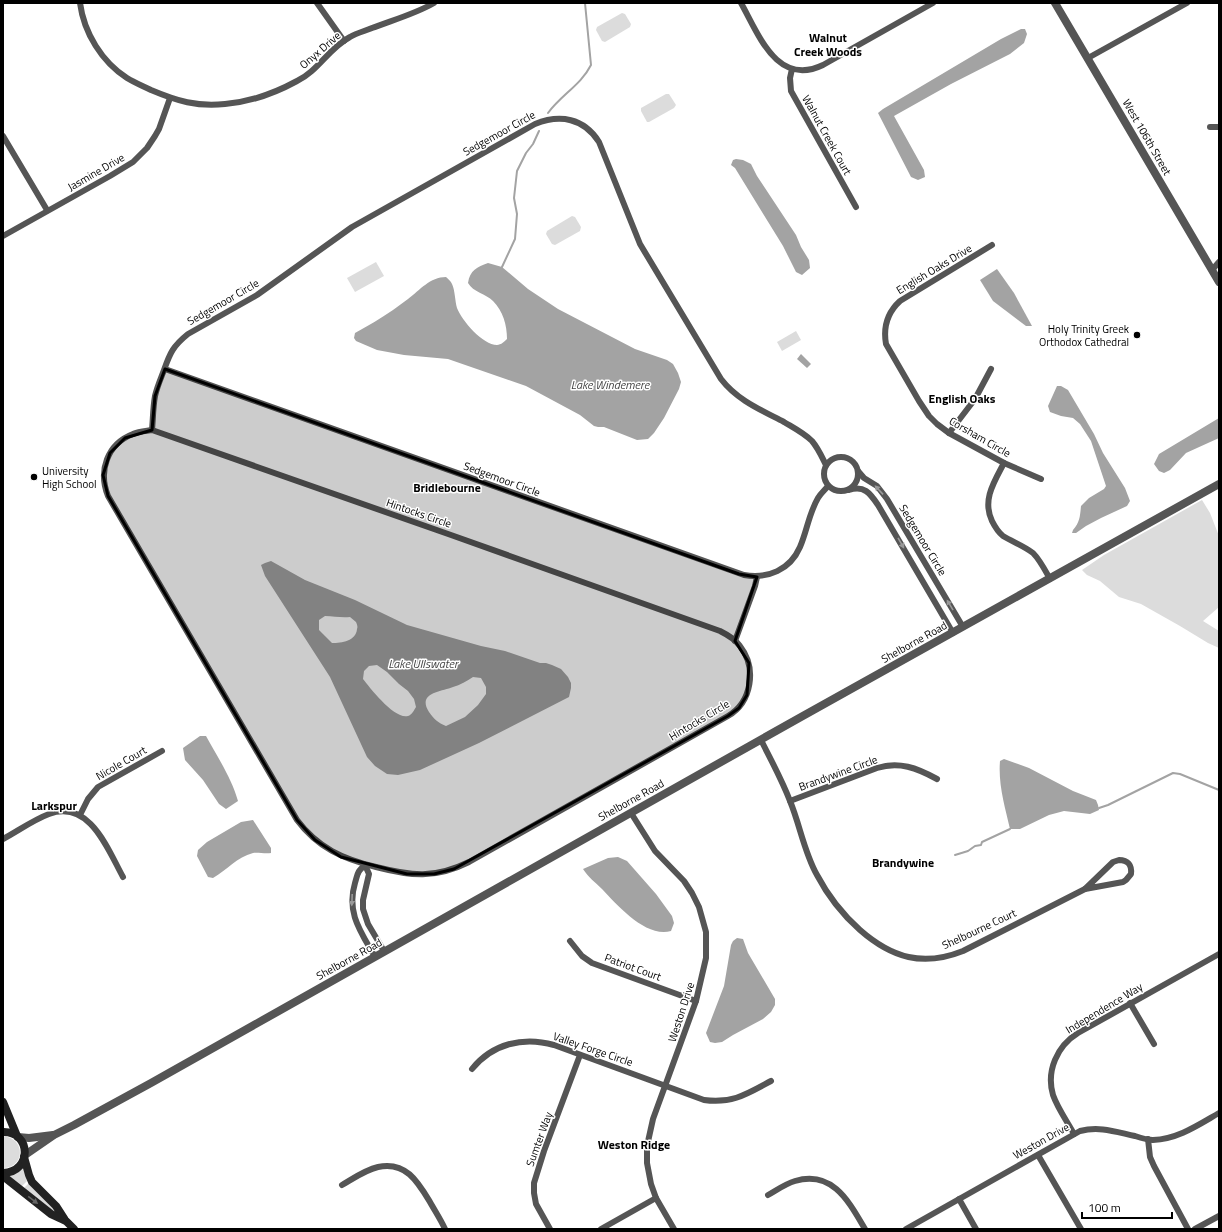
<svg xmlns="http://www.w3.org/2000/svg" width="1222" height="1232" font-family="'Titillium Web',sans-serif">
	<rect width="100%" height="100%" fill="#fff"/>
	<g fill="#dcdcdc">
		<path d="M622,13L625,14L631,24L630,27L605,42L602,41L596,30L597,27Z"/>
		<path d="M666,94H669L676,105L674,108L649,122H647L641,111V108Z"/>
		<path d="M572,216L575,217L581,227L580,231L555,245L552,244L546,234L547,231Z"/>
		<path d="M376,262L384,276L355,292L347,278Z"/>
		<path d="M796,331L801,340L782,351L777,342Z"/>
		<path d="M1202,500L1210,513L1219,536V607L1203,621L1219,631V648L1208,643L1180,626L1141,604L1119,597L1100,581L1087,575L1082,570L1104,555Z"/>
		<path d="M3,1136C26,1138 25,1168 3,1168Z"/>
		<path d="M23,1166L27,1181L21,1187L7,1176Z"/>
		<path d="M29,1183L54,1209L52,1211L23,1189Z"/>
	</g>
	<g fill="#a3a3a3" fill-rule="evenodd">
		<path d="M1021,29H1025L1027,34L1024,43L1010,54L951,84L894,116L924,170L925,177L918,180L911,177L878,113L883,109L1001,39Z"/>
		<path d="M736,159L743,160L751,164L757,176L796,235L801,247L809,260L810,268L802,275L796,272L783,246L735,168L731,165L733,160Z"/>
		<path d="M488,263L502,267L528,289L558,309L635,349L667,360L673,364L678,373L681,382L679,389L664,418L654,433L648,439L637,440L604,427H598L594,426L580,415L526,386L448,359L404,355L377,350L356,341L354,338L355,333C368,326 381,318 393,310C398,306 403,303 408,299C420,290 430,277 446,277C448,279 451,281 452,284C455,290 455,301 457,308C462,321 483,345 497,345C501,345 505,341 507,339C507,325 503,311 493,301C486,294 473,292 468,283C470,270 477,267 488,263Z"/>
		<path d="M997,269L1014,293L1032,326H1026L993,301L980,280Z"/>
		<path d="M801,354L811,364L807,368L797,359Z"/>
		<path d="M1057,386H1061L1068,390L1094,434L1103,453L1125,488L1130,501L1127,506L1101,518L1086,526L1076,533H1072L1073,530C1080,522 1080,516 1081,506L1089,498L1104,489L1106,486L1091,441L1080,424L1073,418L1061,416L1050,412L1048,406Z"/>
		<path d="M1219,418V438L1186,453L1170,470L1164,473L1159,471L1154,464L1159,454Z"/>
		<path d="M271,561L305,580L355,600L407,625L481,646L505,651L540,663H546L552,665L561,669L568,677L571,683V688L569,697L479,743L420,770L398,775L387,774L375,766L367,757L330,677L265,576L261,565L265,563ZM325,616C334,616 341,618 350,617L356,622C357,624 358,627 357,629C356,641 342,643 332,643L319,630V620ZM377,665L387,672L399,684L408,691L414,699L416,707C414,710 412,715 408,716C395,720 370,688 363,679L364,671L369,666ZM473,677L481,678L486,687V694L478,705L465,717L446,726C438,723 434,719 429,712C417,693 440,692 453,687C460,685 467,681 473,677Z"/>
		<path d="M200,736H206C217,756 232,779 238,801L226,809L219,804L203,780L185,760L183,748Z"/>
		<path d="M1004,759L1029,768L1073,791L1096,800L1098,805L1099,810L1090,814L1064,811L1049,815L1020,829H1010C1005,807 998,784 1000,761Z"/>
		<path d="M253,820L271,848V853C265,854 257,852 253,853C237,857 227,870 213,878L208,877L197,856L198,850L207,842L241,822Z"/>
		<path d="M618,857L627,861L656,894L672,916L674,923L671,931C646,938 618,906 602,889C595,882 588,877 583,869L608,858Z"/>
		<path d="M737,938L743,939L748,953L775,999V1005L771,1012L763,1019L733,1035L722,1042L715,1043L710,1042L706,1033L724,986L731,945L733,941Z"/>
	</g>
	<g fill="none" stroke-linecap="round" stroke-linejoin="round">
		<g stroke="#a3a3a3" stroke-width="2">
			<path d="M548,113C561,95 581,85 591,65L585,3"/>
			<path d="M502,267L515,239L517,214L514,198L517,171L526,153L533,144L539,131"/>
			<path d="M1099,808L1108,805L1173,773L1180,774L1219,790"/>
			<path d="M955,855L968,851L975,846L981,845L982,842L1010,829"/>
		</g>
		<g stroke="#555" stroke-width="6">
			<path d="M80,3C84,33 102,62 127,78C135,83 143,86 151,90C177,101 197,107 225,104C250,102 275,93 297,81C318,71 329,48 350,37C357,33 365,31 372,28C393,20 415,14 434,3"/>
			<path d="M317,3L344,41"/>
			<path d="M741,3C759,35 777,87 823,65L933,3"/>
			<path d="M1088,58L1187,3"/>
			<path d="M792,69L790,78L791,91L856,207"/>
			<path d="M1210,127H1219"/>
			<path d="M3,136L47,210"/>
			<path d="M3,236L110,176L133,162L147,148L155,136L159,129L170,98"/>
			<path d="M992,245L900,301C887,313 883,327 886,344L919,401L929,416L937,424L949,433L1004,463L1041,479"/>
			<path d="M1212,270L1219,262"/>
			<path d="M165,369L744,575C768,579 790,570 800,547C807,531 809,513 818,498C821,493 825,490 828,486"/>
			<path d="M152,430L451,535L720,631C728,635 735,639 740,646C757,668 752,702 728,716L469,862C435,879 411,876 376,867C343,859 318,848 297,820L108,496C98,471 107,444 133,434C139,431 146,431 152,430Z"/>
			<path d="M152,430C153,419 153,407 155,396C157,387 161,378 164,370C170,353 173,346 188,334L257,295L352,227L535,124C560,114 584,118 599,142L640,244L721,379C737,400 761,410 784,422C794,428 804,433 812,441C818,448 822,457 826,465"/>
			<path d="M949,433L975,399L991,369"/>
			<circle cx="841" cy="474" r="17"/>
			<path d="M1004,463C994,482 982,500 992,521C995,527 998,532 1003,536C1013,542 1024,546 1033,553C1040,560 1045,570 1050,579"/>
			<path d="M858,471L864,478L877,486L887,499L963,627"/>
			<path d="M849,490C864,485 870,493 878,505L953,633"/>
			<path d="M735,641L755,586L757,577"/>
			<path d="M761,740C771,760 782,780 790,801C800,825 804,852 817,875C828,896 842,914 860,930C892,958 923,967 963,951L1085,889"/>
			<path d="M790,801L877,768C899,761 917,768 937,779"/>
			<path d="M631,813L655,851L684,881L692,893L699,907L706,932V958L696,1001L653,1119L647,1146V1163L651,1184L656,1198L674,1229"/>
			<path d="M80,815L88,799L98,787L162,751"/>
			<path d="M3,839C18,831 33,820 49,814C90,799 108,850 123,877"/>
			<path d="M1119,860C1128,860 1132,865 1131,874L1126,880L1123,882L1085,889L1113,862Z"/>
			<path d="M365,865C357,872 358,873 355,883C346,913 361,932 375,957"/>
			<path d="M365,865L369,874L363,900V909L368,924L384,951"/>
			<path d="M570,941L582,956L592,963L696,1001"/>
			<path d="M1130,1003L1154,1044"/>
			<path d="M472,1069C492,1044 523,1036 554,1045L704,1100C732,1104 747,1094 771,1081"/>
			<path d="M1074,1134C1067,1121 1058,1109 1053,1095C1046,1071 1057,1046 1078,1033L1219,954"/>
			<path d="M1148,1139L1150,1157L1154,1166L1188,1229"/>
			<path d="M1038,1155L1081,1229"/>
			<path d="M342,1185C354,1178 365,1170 378,1167C406,1161 418,1182 430,1202C435,1211 441,1220 445,1229"/>
			<path d="M768,1195C777,1190 785,1184 795,1181C833,1170 849,1202 865,1229"/>
			<path d="M959,1199L976,1229"/>
			<path d="M550,1229L536,1204L534,1193V1183L544,1151L580,1055"/>
			<path d="M601,1229L656,1198"/>
			<path d="M906,1229L1080,1131C1100,1126 1116,1132 1135,1136C1141,1138 1147,1140 1153,1140C1178,1139 1198,1125 1219,1113"/>
			<path d="M1195,1229L1219,1216"/>
		</g>
		<g stroke="#555" stroke-width="8">
			<path d="M1055,3L1219,282"/>
			<path d="M18,1137L29,1138L53,1135"/>
			<path d="M25,1155L54,1135L74,1125L151,1083L801,717L1219,484"/>
		</g>
		<g stroke="#222" stroke-width="8">
			<path d="M3,1102L17,1136"/>
			<path d="M3,1132C31,1131 33,1172 3,1173"/>
			<path d="M24,1157L29,1175L32,1182L56,1206L65,1220L74,1229"/>
			<path d="M3,1176L51,1214L64,1220"/>
		</g>
	</g>
	<defs><path id="oneway-solid" d="M-6-.8H1V-3.2L6.5 0L1 3.2V.8H-6Z"/></defs>
	<g fill="#999">
		<use href="#oneway-solid" transform="translate(879 490) rotate(-133)"/>
		<use href="#oneway-solid" transform="translate(901 543) rotate(60)"/>
		<use href="#oneway-solid" transform="translate(950 605) rotate(-121)"/>
		<use href="#oneway-solid" transform="translate(352 900) rotate(92)"/>
	</g>
	<use fill="#646464" href="#oneway-solid" transform="translate(33 1200) rotate(37)"/>
	<path fill="#000" fill-opacity="0.2" stroke="#000" stroke-width="3" stroke-linejoin="round" d="M165,369L739,574L757,577L735,641L749,663L747,695L739,708L728,716L454,869L434,874H407L341,857L315,840L297,820L108,496L103,475L110,453L125,438L152,430L155,396Z"/>
	<g fill="#000" stroke="#fff" stroke-width="1.5">
		<circle cx="1137" cy="335" r="4"/>
		<circle cx="34" cy="477" r="4"/>
	</g>
	<g text-anchor="middle" dominant-baseline="central" stroke-width="3" stroke-linejoin="round" paint-order="stroke">
		<g font-size="11" fill="#000" stroke="#fff">
			<text transform="translate(320 50) rotate(-41)">Onyx Drive</text>
			<text transform="translate(499 133) rotate(-29)">Sedgemoor Circle</text>
			<text transform="translate(827 135) rotate(61)">Walnut Creek Court</text>
			<text transform="translate(1147 137) rotate(60)">West 106th Street</text>
			<text transform="translate(96 172) rotate(-30)">Jasmine Drive</text>
			<text transform="translate(934 269) rotate(-31)">English Oaks Drive</text>
			<text transform="translate(223 302) rotate(-30)">Sedgemoor Circle</text>
			<text transform="translate(980 437) rotate(30)">Corsham Circle</text>
			<text transform="translate(502 479) rotate(20)">Sedgemoor Circle</text>
			<text transform="translate(419 513) rotate(19)">Hintocks Circle</text>
			<text transform="translate(923 540) rotate(59)">Sedgemoor Circle</text>
			<text transform="translate(914 642) rotate(-29)">Shelborne Road</text>
			<text transform="translate(699 720) rotate(-31)">Hintocks Circle</text>
			<text transform="translate(121 763) rotate(-30)">Nicole Court</text>
			<text transform="translate(838 773) rotate(-20)">Brandywine Circle</text>
			<text transform="translate(631 800) rotate(-29)">Shelborne Road</text>
			<text transform="translate(979 929) rotate(-25)">Shelbourne Court</text>
			<text transform="translate(349 959) rotate(-29)">Shelborne Road</text>
			<text transform="translate(633 967) rotate(20)">Patriot Court</text>
			<text transform="translate(1104 1008) rotate(-31)">Independence Way</text>
			<text transform="translate(681 1012) rotate(-72)">Weston Drive</text>
			<text transform="translate(593 1049) rotate(19)">Valley Forge Circle</text>
			<text transform="translate(539 1139) rotate(-70)">Sumter Way</text>
			<text transform="translate(1041 1141) rotate(-29)">Weston Drive</text>
		</g>
		<g font-size="11" fill="#000" stroke="#fff" text-anchor="end">
			<text x="1129" y="329">Holy Trinity Greek<tspan x="1129" dy="13">Orthodox Cathedral</tspan></text>
			<text x="42" y="471" text-anchor="start">University<tspan x="42" dy="13">High School</tspan></text>
		</g>
		<g font-size="12" font-weight="bold" fill="#000" stroke="#fff">
			<text x="828" y="37">Walnut<tspan x="828" dy="14">Creek Woods</tspan></text>
			<text x="962" y="398">English Oaks</text>
			<text x="447" y="487">Bridlebourne</text>
			<text x="54" y="805">Larkspur</text>
			<text x="903" y="862">Brandywine</text>
			<text x="634" y="1144">Weston Ridge</text>
		</g>
		<g font-size="12" font-style="italic" fill="#444" stroke="#fff">
			<text x="610" y="384">Lake Windemere</text>
			<text x="423" y="663">Lake Ullswater</text>
		</g>
	</g>
	<rect width="1222" height="1232" fill="none" stroke="#000000" stroke-width="8"/>
	<path d="M1082 1212v6h90v-6" fill="none" stroke="#000000" stroke-width="2"/>
	<text x="1088" y="1212" font-size="12" fill="#000000" stroke="#ffffff" stroke-width="3" paint-order="stroke">100 m</text>
</svg>
